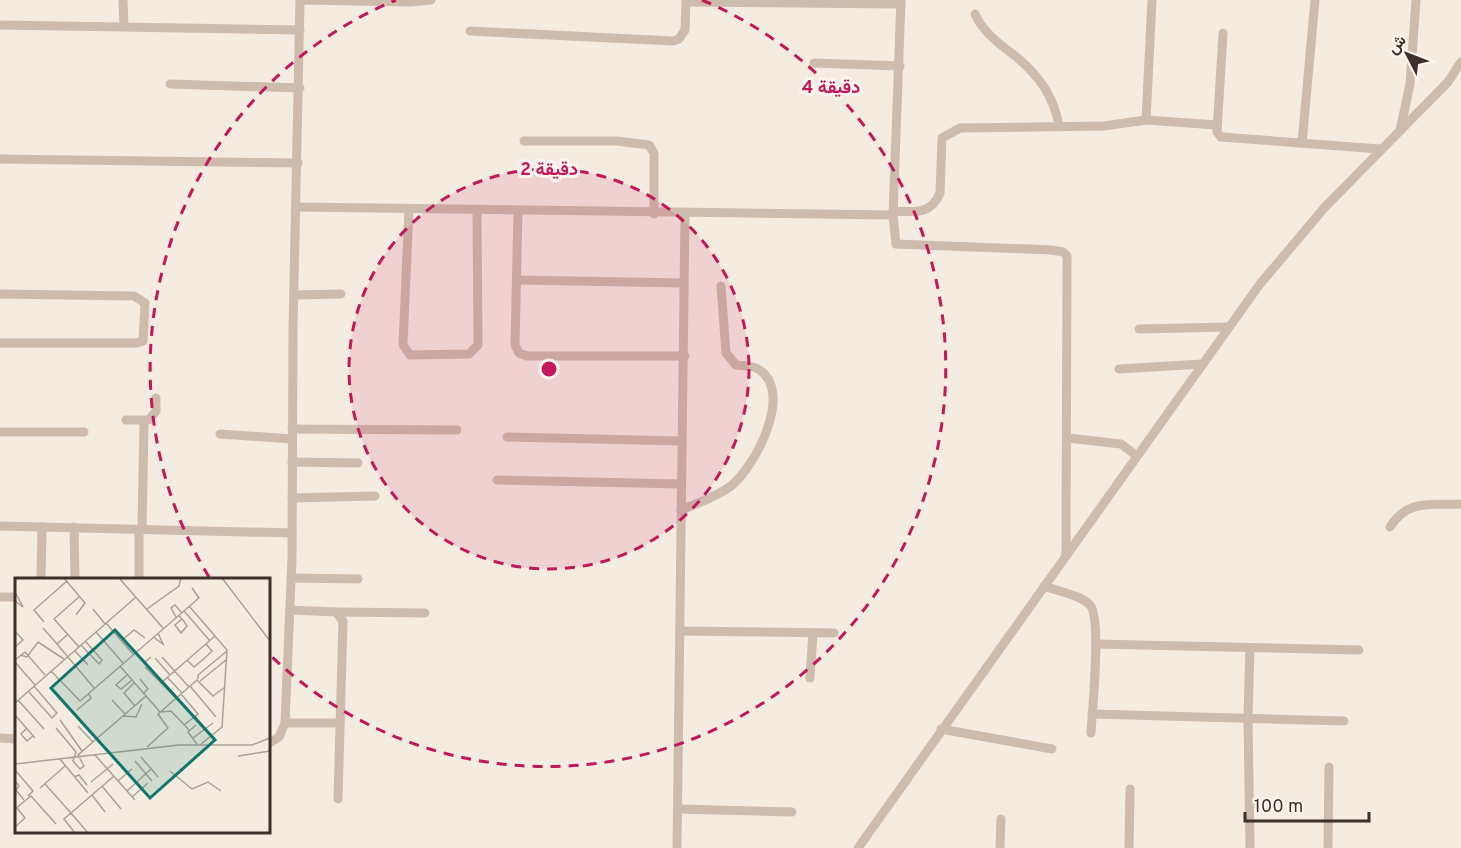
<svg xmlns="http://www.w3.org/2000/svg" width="1461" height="848" font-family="Overpass,Vazirmatn,sans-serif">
	<rect width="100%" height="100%" fill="#f4ebe1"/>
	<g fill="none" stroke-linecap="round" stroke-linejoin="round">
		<g stroke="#cdbbac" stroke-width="9">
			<path d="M123,0L124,27"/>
			<path d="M302,0L409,2L431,0"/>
			<path d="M901,0L893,215L896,244L1052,250L1063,252L1067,256L1066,555"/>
			<path d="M686,2L901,4"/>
			<path d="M975,14C983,32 998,43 1014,55C1038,74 1053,95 1059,125"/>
			<path d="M0,25L300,30"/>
			<path d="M470,31L673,41L679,39L685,30L686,0"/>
			<path d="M1223,33L1217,132L1221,137L1380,149"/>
			<path d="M814,63L900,66"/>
			<path d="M170,84L300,88"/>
			<path d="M1146,120L1152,0"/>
			<path d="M1400,131L1410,84L1416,0"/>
			<path d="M524,141H617L649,145L654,153V214"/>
			<path d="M1302,143L1315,0"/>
			<path d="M0,159L298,163"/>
			<path d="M298,207L893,215"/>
			<path d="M409,209L403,345L410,355L469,354L478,345L477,210"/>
			<path d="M518,211L515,345L519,353L527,356H685"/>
			<path d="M893,211C914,212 931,215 940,193L942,138L960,128L1104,126L1146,120L1217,125"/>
			<path d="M517,280L684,283"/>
			<path d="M0,294L134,296L145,303L143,341L137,343H0"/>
			<path d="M294,295L341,294"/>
			<path d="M1139,329L1228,327"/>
			<path d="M1119,369L1202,364"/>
			<path d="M126,420H149L156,411V398"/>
			<path d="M292,429L457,430"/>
			<path d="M0,432H84"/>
			<path d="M220,434L292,439"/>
			<path d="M507,437L682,441"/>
			<path d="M1068,438L1121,444L1137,456"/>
			<path d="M292,462L358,463"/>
			<path d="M497,480L681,484"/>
			<path d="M292,498L375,496"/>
			<path d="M681,510C698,503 716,497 731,486C755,467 795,391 758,369C752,365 743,366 736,365L726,353L721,286"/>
			<path d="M0,526L292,533"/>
			<path d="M74,527L75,580"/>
			<path d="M1390,527C1408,498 1431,506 1461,504"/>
			<path d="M139,529V580"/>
			<path d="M142,529L144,421"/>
			<path d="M292,578L358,579"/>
			<path d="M41,580L42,527"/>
			<path d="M1044,586C1057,591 1081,595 1090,605C1102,618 1092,712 1091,733"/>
			<path d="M0,597H16"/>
			<path d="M290,610L336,612L343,621L338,799"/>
			<path d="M336,612L425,613"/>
			<path d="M680,631L834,633"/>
			<path d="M1096,644L1359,650"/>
			<path d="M810,678L813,633"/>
			<path d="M1092,714L1344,721"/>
			<path d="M285,723H340"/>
			<path d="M941,729L1052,749"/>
			<path d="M0,738L16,739"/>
			<path d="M268,744L279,737L285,723L292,558L293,329L300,0"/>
			<path d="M679,809L792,812"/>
			<path d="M677,848L685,214"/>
			<path d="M858,848L1260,284L1325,207L1448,82L1461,62"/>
			<path d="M1000,848L1001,819"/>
			<path d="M1129,848L1130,789"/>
			<path d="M1250,848L1248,717L1250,648"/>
			<path d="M1328,848L1329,767"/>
		</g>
	</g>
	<circle cx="549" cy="369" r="200" fill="#c2185b" fill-opacity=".12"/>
	<g fill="none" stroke="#c2185b" stroke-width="3" stroke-dasharray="10 8">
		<circle cx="549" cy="369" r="200"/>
		<path d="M209 577A399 399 0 0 1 396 0M702 0A399 399 0 1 1 269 654"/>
	</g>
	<g transform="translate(15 578)">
		<rect width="255" height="255" fill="#f4ebe1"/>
		<path fill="none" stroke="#aaa098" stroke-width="1.5" d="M49,0L70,25L61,37M104,0L148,50M207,0L255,63M0,14L8,29L0,23M78,31L90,46M132,31L164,8L166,0M169,33L195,63M164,38L168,42L172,48L166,55L160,47L167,41M161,39L156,30L160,27L167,35M29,44L19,32L52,3M91,45L118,76M28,50L42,66L52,57M0,53L8,62L0,69M81,54L108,85M138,59L148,66L143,55M70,63L87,82L84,86M106,63L119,52L130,60M42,66L79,110M66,67L84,86M64,69L39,41L65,18M60,73L73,87M120,74L130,84L136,79M5,77L12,79L23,64L49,81M147,79L174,109M140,80L155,97M0,82L10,74L30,97M172,82L179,89L192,78L197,73L191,66M0,84L20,107M105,88L145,134M130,89L161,120M36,93L65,123L184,20L177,10M112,97L101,107L106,111L117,102M152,99L167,115M125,101L133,111L128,116M183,101V97L212,73M185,103L211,82M147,104L200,58L174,28M119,105L109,115L120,128M175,108L201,139M13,113L37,140L42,135L19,108M166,116L183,136L169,147M3,122L29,151M97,122L110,136M0,125L121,19M62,132L76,120L73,115M145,134L156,133L174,152M0,137L20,160M108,138L121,139L127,126M45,142L67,173M181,147L173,154L182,166M63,148L78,164M12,150L6,156L12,163L18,158M41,150L61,174L58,183L65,191L69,188L63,177L131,118M178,160L198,145M186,166L207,149L212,72L200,58M132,169L153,150L143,136L182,102L198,118L210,109M80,177L120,222M223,178L255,173M126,179L143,199M45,181L73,215M120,183L137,203M0,186L164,167H237L255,160M0,192L18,213L13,218M155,193L177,211L193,204L206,213M59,199L64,197L72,207M0,203L4,208L1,212L9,222M103,203L117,191M76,204L98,186M30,206L56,235M87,208L106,231M25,210L50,188M112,213L136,191M77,217L90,234M117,219L133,205M0,231L16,218L41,246M56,235L73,255M0,249L10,240L2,230M60,255L49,241L99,198"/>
		<path fill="#0f766e" fill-opacity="0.15" stroke="#0f766e" stroke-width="3" d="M100,52L200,162L135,220L36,110Z"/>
		<rect width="255" height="255" fill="none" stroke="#3b302b" stroke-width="3"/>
	</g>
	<circle cx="549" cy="369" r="9" fill="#c2185b" stroke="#fbf5ee" stroke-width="3"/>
	<g font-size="18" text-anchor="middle" font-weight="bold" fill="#c2185b" stroke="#fbf5ee" stroke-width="6" stroke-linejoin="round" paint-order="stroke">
		<text x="831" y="93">4 دقيقة</text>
		<text x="549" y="175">2 دقيقة</text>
	</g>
	<g transform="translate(1407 54) rotate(312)" stroke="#fbf5ee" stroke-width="4.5" paint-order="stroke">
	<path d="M0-4.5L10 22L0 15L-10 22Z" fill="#3b302b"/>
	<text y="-9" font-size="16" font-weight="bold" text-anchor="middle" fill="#3b302b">ش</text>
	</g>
	<path d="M1245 812v9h124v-9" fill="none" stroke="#3b302b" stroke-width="3"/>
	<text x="1254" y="812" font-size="18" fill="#3b302b" stroke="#fbf5ee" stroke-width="4.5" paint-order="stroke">100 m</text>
</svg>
